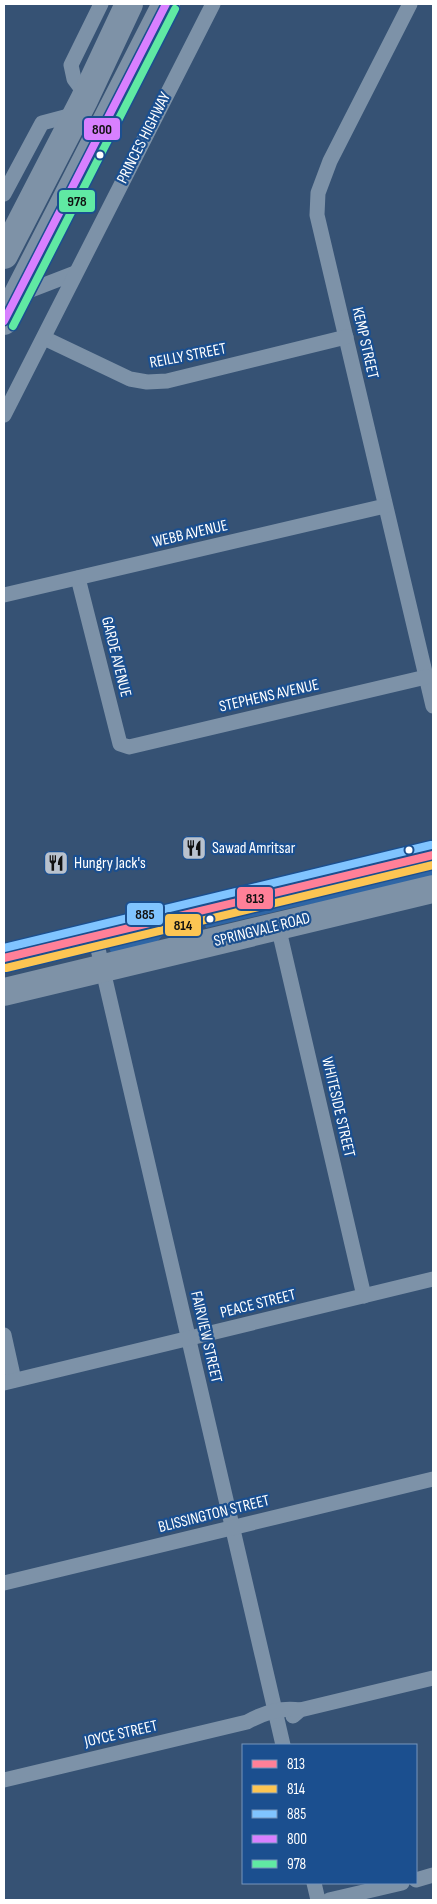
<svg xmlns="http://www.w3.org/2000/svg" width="437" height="1904" font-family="'Sofia Sans Condensed',sans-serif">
	<rect width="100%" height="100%" fill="#365274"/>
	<g fill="#2f66a5">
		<path d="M433,865V880L291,908L206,928L203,920Z"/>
		<path d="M165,932L155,945L111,953L108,945Z"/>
	</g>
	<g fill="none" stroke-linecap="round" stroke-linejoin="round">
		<g stroke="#7d92a8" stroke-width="15">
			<path d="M410,4L330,161L318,193L317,215L433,706"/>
			<path d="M86,95L74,79L71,65L101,4"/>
			<path d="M4,194L42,123L76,114"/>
			<path d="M18,295L75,273"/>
			<path d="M44,338L130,379L147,382L167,381L346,337"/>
			<path d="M4,415L213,4"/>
			<path d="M78,578L120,744L129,747L426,677"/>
			<path d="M4,595L385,506"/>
			<path d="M278,926L364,1296"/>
			<path d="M95,936L283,1745"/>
			<path d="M4,1335L14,1380"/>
			<path d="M4,1383L433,1279"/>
			<path d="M4,1583L433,1479"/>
			<path d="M293,1716L300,1710L433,1678"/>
			<path d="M4,1780L247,1722C263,1713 282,1707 300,1710"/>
			<path d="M416,1880L433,1875"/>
			<path d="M314,1883L318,1900"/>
			<path d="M329,1900L402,1883"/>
		</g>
		<g stroke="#7e92a7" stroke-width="28">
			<path d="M4,255L84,100L129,4"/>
			<path d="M4,321L166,4"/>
			<path d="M4,958L433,855"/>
			<path d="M4,992L433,889"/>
		</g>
		<defs>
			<path id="bus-1" d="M4,958L433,855"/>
			<path id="bus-2" d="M6,968L433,865"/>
			<path id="bus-3" d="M4,948L431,845"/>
			<path id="bus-4" d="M4,321L166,4"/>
			<path id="bus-5" d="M13,326L175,9"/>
		</defs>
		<use href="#bus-1" stroke="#1b4f8f" stroke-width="11"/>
		<use href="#bus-2" stroke="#1b4f8f" stroke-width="11"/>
		<use href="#bus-3" stroke="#1b4f8f" stroke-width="11"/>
		<use href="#bus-4" stroke="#1b4f8f" stroke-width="11"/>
		<use href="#bus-5" stroke="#1b4f8f" stroke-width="11"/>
		<use href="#bus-1" stroke="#ff8098" stroke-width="8"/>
		<use href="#bus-2" stroke="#fcc553" stroke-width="8"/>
		<use href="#bus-3" stroke="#80c4ff" stroke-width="8"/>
		<use href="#bus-4" stroke="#d880ff" stroke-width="8"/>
		<use href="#bus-5" stroke="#60e9a3" stroke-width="8"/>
	</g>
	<defs>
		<symbol id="restaurant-square" viewBox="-11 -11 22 22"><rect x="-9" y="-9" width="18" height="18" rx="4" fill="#b9c2ce" stroke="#1b4f8f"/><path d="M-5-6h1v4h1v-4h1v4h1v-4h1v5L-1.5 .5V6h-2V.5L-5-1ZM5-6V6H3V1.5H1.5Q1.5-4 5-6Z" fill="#111"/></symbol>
	</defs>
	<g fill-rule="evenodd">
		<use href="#restaurant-square" x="180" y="834" width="28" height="28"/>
		<use href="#restaurant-square" x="42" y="849" width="28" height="28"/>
	</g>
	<g fill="#fff" stroke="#1b4f8f" stroke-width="2">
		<circle cx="100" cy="155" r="4.5"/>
		<circle cx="409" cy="850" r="4.5"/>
		<circle cx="210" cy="919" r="4.5"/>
	</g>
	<g text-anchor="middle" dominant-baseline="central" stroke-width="4.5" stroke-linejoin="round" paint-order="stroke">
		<g font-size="16" fill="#fff" stroke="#1b4f8f">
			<text transform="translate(144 138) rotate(-63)">PRINCES HIGHWAY</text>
			<text transform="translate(365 343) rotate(77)">KEMP STREET</text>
			<text transform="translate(188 356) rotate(-11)">REILLY STREET</text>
			<text transform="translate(190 534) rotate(-13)">WEBB AVENUE</text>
			<text transform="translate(116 657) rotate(76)">GARDE AVENUE</text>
			<text transform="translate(269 696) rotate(-13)">STEPHENS AVENUE</text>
			<text transform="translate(262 930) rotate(-14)">SPRINGVALE ROAD</text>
			<text transform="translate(338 1107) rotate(77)">WHITESIDE STREET</text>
			<text transform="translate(258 1304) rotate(-14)">PEACE STREET</text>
			<text transform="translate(206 1337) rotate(77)">FAIRVIEW STREET</text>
			<text transform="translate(214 1514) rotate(-14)">BLISSINGTON STREET</text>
			<text transform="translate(121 1734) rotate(-13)">JOYCE STREET</text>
		</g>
		<g font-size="16" fill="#fff" stroke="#1b4f8f" text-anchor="start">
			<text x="212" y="848">Sawad Amritsar</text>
			<text x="74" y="863">Hungry Jack's</text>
		</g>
	</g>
	<g stroke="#1b4f8f" stroke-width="2">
		<rect x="83" y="117" width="38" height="24" rx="5" fill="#d880ff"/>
		<rect x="58" y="189" width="38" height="24" rx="5" fill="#60e9a3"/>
		<rect x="236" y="886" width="38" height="24" rx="5" fill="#ff8098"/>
		<rect x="126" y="902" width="38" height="24" rx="5" fill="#80c4ff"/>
		<rect x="164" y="913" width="38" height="24" rx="5" fill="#fcc553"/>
	</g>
	<g font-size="14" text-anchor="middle" font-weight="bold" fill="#111">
		<text x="102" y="134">800</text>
		<text x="77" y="206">978</text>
		<text x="255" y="903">813</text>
		<text x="145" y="919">885</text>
		<text x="183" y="930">814</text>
	</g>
	<rect width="437" height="1904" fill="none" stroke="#ffffff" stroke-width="10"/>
	<rect x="242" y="1744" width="175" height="140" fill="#1b4f8f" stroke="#7695bc"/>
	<rect x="252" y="1760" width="25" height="8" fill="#ff8098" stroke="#7695bc"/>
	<text x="287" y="1769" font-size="15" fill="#ffffff">813</text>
	<rect x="252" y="1785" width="25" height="8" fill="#fcc553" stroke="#7695bc"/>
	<text x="287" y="1794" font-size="15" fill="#ffffff">814</text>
	<rect x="252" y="1810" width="25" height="8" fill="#80c4ff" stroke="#7695bc"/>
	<text x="287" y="1819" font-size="15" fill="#ffffff">885</text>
	<rect x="252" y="1835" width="25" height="8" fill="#d880ff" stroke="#7695bc"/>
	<text x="287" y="1844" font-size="15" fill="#ffffff">800</text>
	<rect x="252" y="1860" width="25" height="8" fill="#60e9a3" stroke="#7695bc"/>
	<text x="287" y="1869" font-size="15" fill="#ffffff">978</text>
</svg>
